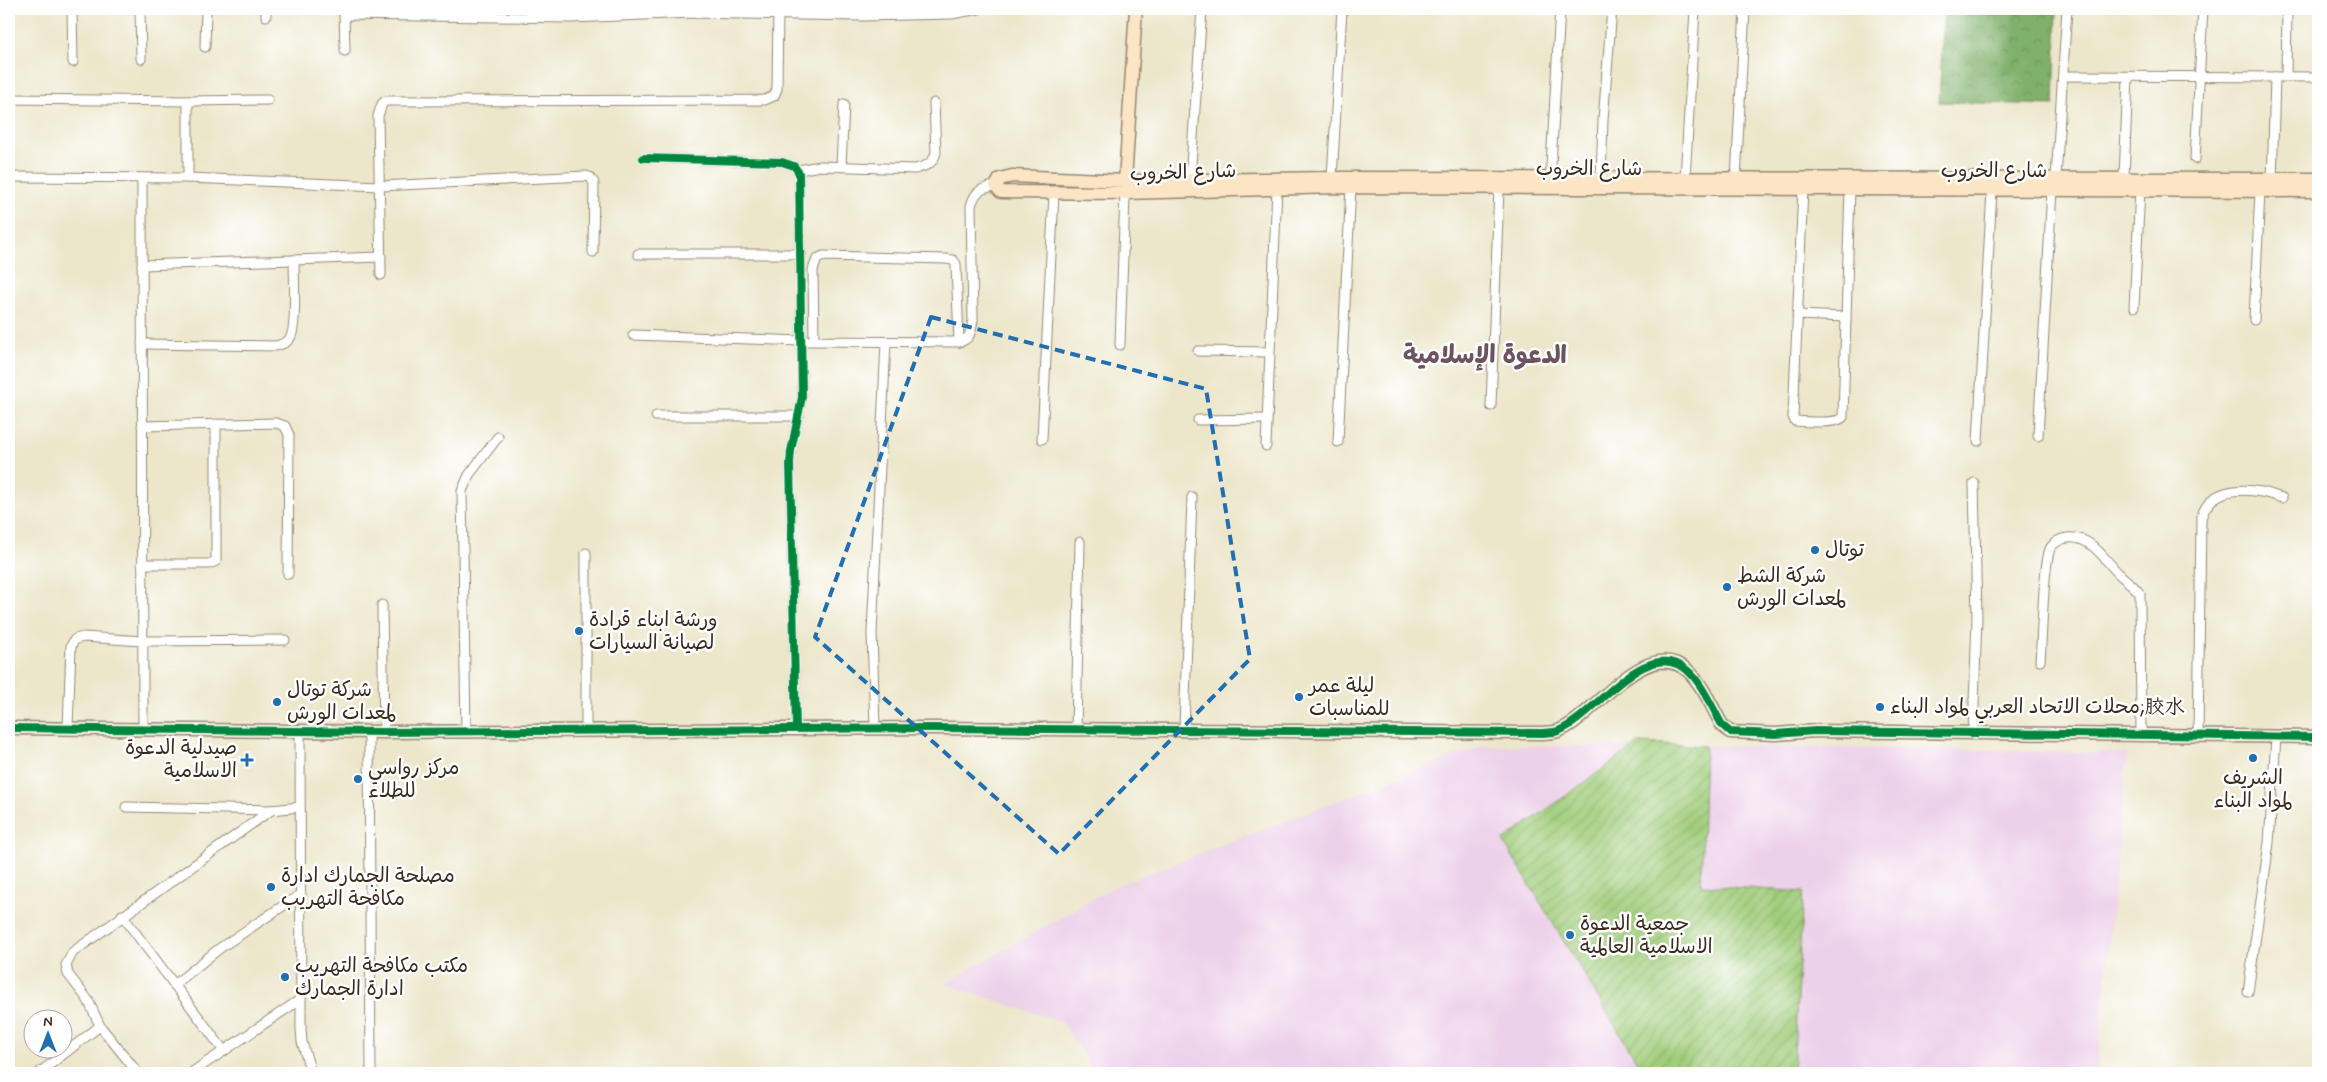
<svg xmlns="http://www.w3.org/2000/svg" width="2327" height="1082" font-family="Mynerve,'Playpen Sans Arabic','LXGW WenKai TC',sans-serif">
	<defs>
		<pattern id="forest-crowns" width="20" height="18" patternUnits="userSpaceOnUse" patternTransform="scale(1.25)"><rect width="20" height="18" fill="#80b16c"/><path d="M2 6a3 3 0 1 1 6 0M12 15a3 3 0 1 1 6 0" fill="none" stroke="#6a9058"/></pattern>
		<pattern id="garden-furrows" width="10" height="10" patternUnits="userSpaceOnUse" patternTransform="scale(1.25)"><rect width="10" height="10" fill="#a1ce7c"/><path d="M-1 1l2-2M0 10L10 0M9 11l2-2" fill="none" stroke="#8cb16b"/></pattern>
	</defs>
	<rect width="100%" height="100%" fill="#fff"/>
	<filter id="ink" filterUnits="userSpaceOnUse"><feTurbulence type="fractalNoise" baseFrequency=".02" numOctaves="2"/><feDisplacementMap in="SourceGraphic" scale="10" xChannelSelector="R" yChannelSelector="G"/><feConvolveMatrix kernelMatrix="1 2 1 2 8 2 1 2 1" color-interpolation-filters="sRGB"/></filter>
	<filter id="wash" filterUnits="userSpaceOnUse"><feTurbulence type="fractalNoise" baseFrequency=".0096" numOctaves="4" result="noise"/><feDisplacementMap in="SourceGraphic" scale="20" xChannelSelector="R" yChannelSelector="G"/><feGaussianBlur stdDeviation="1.12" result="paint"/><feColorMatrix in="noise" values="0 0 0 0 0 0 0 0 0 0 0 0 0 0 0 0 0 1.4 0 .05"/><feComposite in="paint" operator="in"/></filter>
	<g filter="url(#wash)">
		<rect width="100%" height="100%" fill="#ece6ca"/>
		<path fill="#edd0e9" d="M1482,746H1736L2127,753L2097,1073H1095L1062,1022L945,984L1115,886Z"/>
		<path fill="url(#forest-crowns)" stroke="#5e6e45" d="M1944,9H2057L2054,105L1939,102Z"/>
		<path fill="url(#garden-furrows)" stroke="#6e7c4d" d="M1639,743L1705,746L1701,885L1803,892L1793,1073H1644L1503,841Z"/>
	</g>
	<g filter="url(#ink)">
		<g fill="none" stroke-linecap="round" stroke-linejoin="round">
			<defs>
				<g id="street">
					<path d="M72,9L73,62"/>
					<path d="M140,9L141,59"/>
					<path d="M266,9V16"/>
					<path d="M344,9L345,51"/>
					<path d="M344,15L571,18L693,13L861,16L952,14L979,9"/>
					<path d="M205,47L206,9"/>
					<path d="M2063,76L2318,77"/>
					<path d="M2286,77L2287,9"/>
					<path d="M9,99L188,101"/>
					<path d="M643,158L782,162L794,166L799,173L802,397L791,451L790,463L796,729"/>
					<path d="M2195,159L2203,9"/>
					<path d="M841,166L844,104"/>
					<path d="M798,170L820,166L915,169C926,166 932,165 936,153L934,103"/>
					<path d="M9,177L188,178L380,186L586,176L590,177L594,183L593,252"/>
					<path d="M142,178L143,729"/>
					<path d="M188,178V101L268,100"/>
					<path d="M1332,178L1342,9"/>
					<path d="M2056,178L2067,9"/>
					<path d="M2124,178L2128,77"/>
					<path d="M1601,179L1603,120L1612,9"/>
					<path d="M1685,179L1695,9"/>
					<path d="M1736,179L1745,9"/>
					<path d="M1190,180L1202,9"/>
					<path d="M1550,183L1560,9"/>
					<path d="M2272,185L2275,77"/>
					<path d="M1803,189L1793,417L1795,421C1805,422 1838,424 1843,417L1850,189"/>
					<path d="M638,254H801"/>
					<path d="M142,265L381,257"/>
					<path d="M381,275L378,116L382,104L385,101L765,100L774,96L777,89L778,9"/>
					<path d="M2134,307L2140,190"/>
					<path d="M1797,315L1846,317"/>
					<path d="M2254,320L2260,191"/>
					<path d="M633,335L802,341H814L959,342L956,264L953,260L946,259L823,256L817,259L813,270L814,341"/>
					<path d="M959,342C971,339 971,331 973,320L971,206C975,191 981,188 996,186"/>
					<path d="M142,344L276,346C282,344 287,343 290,338C297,329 294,274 294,260"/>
					<path d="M1120,345L1125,193"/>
					<path d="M1198,351L1269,352"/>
					<path d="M1491,406L1499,188"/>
					<path d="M656,416H799"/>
					<path d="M1198,420L1266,419"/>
					<path d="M142,426L276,423L285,426L289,435L288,574"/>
					<path d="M2038,436L2052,190"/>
					<path d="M1042,439L1054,193"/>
					<path d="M1978,441L1992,190"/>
					<path d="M1338,442L1351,187"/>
					<path d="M1266,446L1277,188"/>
					<path d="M586,553V731"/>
					<path d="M142,564H209L216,561V424"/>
					<path d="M382,605L384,732"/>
					<path d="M2040,661C2042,641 2043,560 2051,547C2055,542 2060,539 2067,538C2091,535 2104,559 2118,573C2126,581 2133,584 2140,594L2141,736"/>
					<path d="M68,728L71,646L75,639L84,637L142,641L285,640"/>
					<path d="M875,728L872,633L886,342"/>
					<path d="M1076,729L1080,542"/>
					<path d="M1184,729L1192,497"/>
					<path d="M300,731L301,1028L302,1042L311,1073"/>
					<path d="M369,731L371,1073"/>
					<path d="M466,731L462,491L469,475L498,437"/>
					<path d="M1973,734L1977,617L1974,483"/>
					<path d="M2198,736L2201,519C2210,482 2254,488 2282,498"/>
					<path d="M126,807L271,810L300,807"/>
					<path d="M122,915L224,1051"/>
					<path d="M174,985L220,948L301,894"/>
					<path d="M2248,992L2269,843L2276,737"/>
					<path d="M39,1073L100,1026"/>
					<path d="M138,1073L100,1026L88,1000L68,974L66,965L73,952L271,810"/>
					<path d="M191,1073L301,999"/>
				</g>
				<g id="secondary">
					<path d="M2318,179L1332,178L1125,181L1012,176L1000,179L996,186L1001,192L1125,193L1338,187L2318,191"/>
					<path d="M1125,181L1136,9"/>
					<path d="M9,728L384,732L930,728L1543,733C1547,732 1553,733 1558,731C1594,718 1644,635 1687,670C1702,683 1712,707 1722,725L1730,732L1776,734L1815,731L2318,737"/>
				</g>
			</defs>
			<use href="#street" stroke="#948874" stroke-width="11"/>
			<use href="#secondary" stroke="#948874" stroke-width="15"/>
			<use href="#street" stroke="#fff" stroke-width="9"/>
			<use href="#secondary" stroke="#fce5c4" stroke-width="12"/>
			<defs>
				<g id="cycleway">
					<path d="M643,158L782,162L794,166L799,173L802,397L791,451L790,463L796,729"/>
					<path d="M9,728L384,732L930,728L1543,733C1547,732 1553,733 1558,731C1594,718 1644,635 1687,670C1702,683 1712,707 1722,725L1730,732L1776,734L1815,731L2318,737"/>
				</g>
			</defs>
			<use href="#cycleway" stroke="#fff" stroke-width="11"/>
			<use href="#cycleway" stroke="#00873e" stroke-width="8"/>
		</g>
	</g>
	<path fill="none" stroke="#1f6fb2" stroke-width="4" stroke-dasharray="10 6" stroke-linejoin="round" d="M931,317L1206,389L1250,659L1059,854L815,637Z"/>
	<g fill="#1f6fb2" stroke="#fff" stroke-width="2">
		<circle cx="1815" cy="550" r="5"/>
		<circle cx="1727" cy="587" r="5"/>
		<circle cx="579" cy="631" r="5"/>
		<circle cx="1299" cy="697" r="5"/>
		<circle cx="277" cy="702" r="5"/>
		<circle cx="1880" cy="707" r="5"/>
		<circle cx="2253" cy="758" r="5"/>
		<path d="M244.5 752.5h5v5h5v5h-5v5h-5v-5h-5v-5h5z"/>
		<circle cx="358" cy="779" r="5"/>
		<circle cx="271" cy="887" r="5"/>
		<circle cx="1570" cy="935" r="5"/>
		<circle cx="285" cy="977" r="5"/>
	</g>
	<g text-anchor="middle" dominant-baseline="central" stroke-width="5" stroke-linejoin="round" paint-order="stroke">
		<g font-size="20" fill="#3b2a1e" stroke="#fff">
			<text x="1589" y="169">شارع الخروب</text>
			<text x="1994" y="171">شارع الخروب</text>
			<text transform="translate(1183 173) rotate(-2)">شارع الخروب</text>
		</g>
		<g font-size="20" fill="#3b2a1e" stroke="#fff" text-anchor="start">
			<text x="1825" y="550">توتال</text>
			<text x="1737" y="576">شركة الشط<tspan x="1737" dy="23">لمعدات الورش</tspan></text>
			<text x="589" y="620">ورشة ابناء قرادة<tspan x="589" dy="23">لصيانة السيارات</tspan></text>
			<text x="1309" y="686">ليلة عمر<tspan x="1309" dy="23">للمناسبات</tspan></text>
			<text x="287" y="690">شركة توتال<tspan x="287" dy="23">لمعدات الورش</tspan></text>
			<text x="1890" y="707">محلات الاتحاد العربي لمواد البناء;胶水</text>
			<text x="237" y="748" text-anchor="end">صيدلية الدعوة<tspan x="237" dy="23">الاسلامية</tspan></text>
			<text x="368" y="768">مركز رواسي<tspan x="368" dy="23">للطلاء</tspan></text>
			<text x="2253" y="778" text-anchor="middle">الشريف<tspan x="2253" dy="23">لمواد البناء</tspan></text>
			<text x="281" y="876">مصلحة الجمارك ادارة<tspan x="281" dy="23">مكافحة التهريب</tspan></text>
			<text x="1580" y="924">جمعية الدعوة<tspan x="1580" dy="23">الاسلامية العالمية</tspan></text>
			<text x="295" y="966">مكتب مكافحة التهريب<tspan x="295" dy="23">ادارة الجمارك</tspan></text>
		</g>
		<g font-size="25" font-weight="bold" fill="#6d535e" stroke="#fff">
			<text x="1485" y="356">الدعوة الإسلامية</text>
		</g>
	</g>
	<rect width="2327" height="1082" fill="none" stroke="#fff" stroke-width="30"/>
	<g transform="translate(48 1034)"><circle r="24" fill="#ffffff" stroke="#b1aaa5"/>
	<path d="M0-4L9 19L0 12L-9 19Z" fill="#1f6fb2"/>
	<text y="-8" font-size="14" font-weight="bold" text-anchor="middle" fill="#3b2a1e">N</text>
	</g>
</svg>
